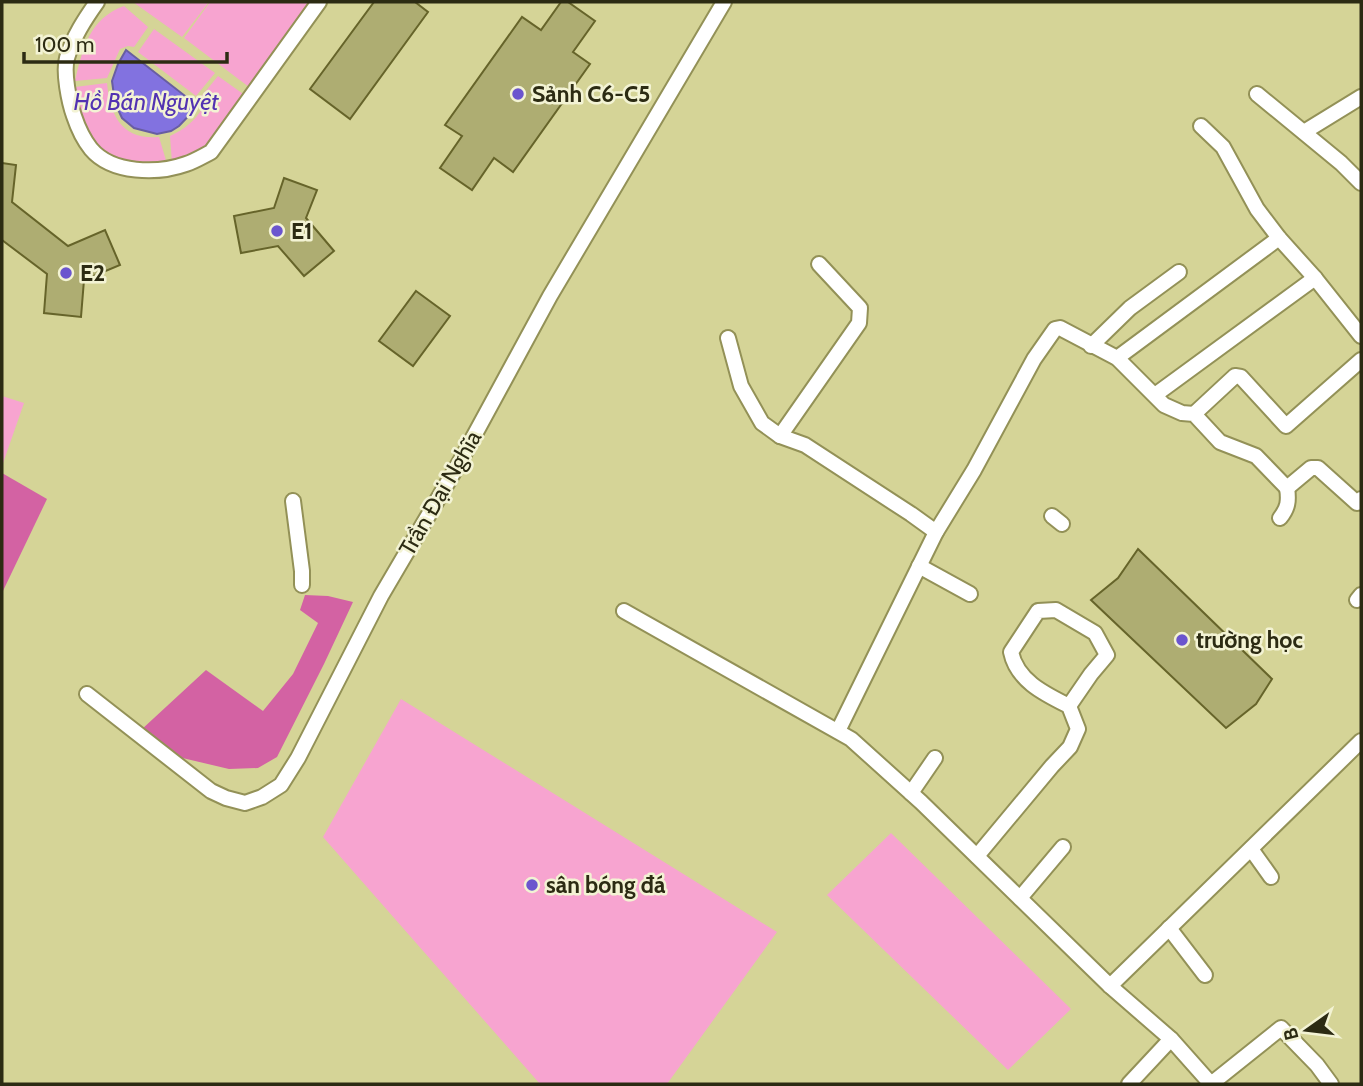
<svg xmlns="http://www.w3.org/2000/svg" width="1363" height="1086" font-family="Cabin,sans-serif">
	<rect width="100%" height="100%" fill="#d5d497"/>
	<g fill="#f7a4d0">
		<path d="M133,2H209L182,37Z"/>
		<path d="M210,2H319L253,90L184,38Z"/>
		<path d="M124,6L148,27L134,47L128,46L120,49L107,78L75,81C83,48 89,19 124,6Z"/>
		<path d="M154,29L215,73L196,96L138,52Z"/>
		<path d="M218,76L246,96L204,153L172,163L170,136C185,129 195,121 204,106L200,98Z"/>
		<path d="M107,83C110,116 122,140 159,137L168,167C157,167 125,167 118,162C114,161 112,157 109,155C89,138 76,113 75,87Z"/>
		<path d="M2,396L24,403L2,466Z"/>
		<path d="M401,699L777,932L667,1084H540L323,837Z"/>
		<path d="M891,833L1071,1009L1008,1070L827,895Z"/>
	</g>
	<g fill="#d362a3">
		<path d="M2,473L47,499L2,593Z"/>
		<path d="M305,595L328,596L353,602L324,664L277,757L258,768L229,769L174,756L141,730L206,670L263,711L293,674L318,623L300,610Z"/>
	</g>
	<path fill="#8272e0" stroke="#685da2" stroke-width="2" d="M126,50L198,106L179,126L171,131L157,134L134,128L122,118L115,103L112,81L118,64Z"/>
	<g fill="#aead72" stroke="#66642a" stroke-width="2">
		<path d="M374,2H415L428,12L350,119L310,89Z"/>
		<path d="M561,2H568L595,21L573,52L590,64L513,172L494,158L472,190L440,168L462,136L445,125L522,17L541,30Z"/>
		<path d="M2,163L16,165L12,202L68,246L105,230L120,265L84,280L81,317L44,313L47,274L2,240Z"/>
		<path d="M284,178L317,190L306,218L334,251L304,276L278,246L241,253L234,216L274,208Z"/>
		<path d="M416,291L450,316L413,366L379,341Z"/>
		<path d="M1138,549L1272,679L1256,704L1226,728L1091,600L1118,578Z"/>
	</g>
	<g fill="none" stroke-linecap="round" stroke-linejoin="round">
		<defs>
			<g id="minor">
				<path d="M97,2C85,19 73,37 67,58C63,72 69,102 74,116C78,128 83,139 91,149C112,174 158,174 186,164C195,161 203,156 211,152L319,2"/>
				<path d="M1257,94L1341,163L1361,183"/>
				<path d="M1201,126L1223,147L1257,209L1279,238L1315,278L1361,336"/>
				<path d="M1304,132L1361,97"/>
				<path d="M728,338L741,386L762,423L780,436L805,445L911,514L936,532"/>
				<path d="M1091,346L1130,308L1179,272"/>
				<path d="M1117,358L1279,238"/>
				<path d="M1155,395L1315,278"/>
				<path d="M1194,414L1235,376L1241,377L1286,426L1361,360"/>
				<path d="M780,436L859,323L860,308L819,264"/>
				<path d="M293,501L302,571V585"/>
				<path d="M1052,516L1062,524"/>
				<path d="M1280,518C1288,508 1289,501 1287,488"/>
				<path d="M919,566L970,594"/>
				<path d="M1357,600L1361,595"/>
				<path d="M624,611L851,739L921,802L1110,986L1171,1039L1211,1084L1281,1028L1317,1065L1331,1084"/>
				<path d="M87,694L211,791L226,798L245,803L262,797L281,785L298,758L381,596L462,458L550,296L724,2"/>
				<path d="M838,731L936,532L974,470L1034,359L1055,329L1060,328L1117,358L1164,405L1182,413L1194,414L1220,442L1256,456L1287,488L1311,468H1318L1357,503L1361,499"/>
				<path d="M911,793L935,758"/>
				<path d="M1251,849L1271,877"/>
				<path d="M977,856L1052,766L1070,747L1078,729L1069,706L1091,674L1107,655L1095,633L1056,610L1038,611L1011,652C1017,681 1045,694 1069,706"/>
				<path d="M1020,898L1063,847"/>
				<path d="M1169,928L1205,975"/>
				<path d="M1110,986L1361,741"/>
				<path d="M1129,1084L1171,1039"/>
			</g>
		</defs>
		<use href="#minor" stroke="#939157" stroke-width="18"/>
		<use href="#minor" stroke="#fff" stroke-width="14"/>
	</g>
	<g fill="#6b55ce" stroke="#f3f3d4" stroke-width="2.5">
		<circle cx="518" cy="94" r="7"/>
		<circle cx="277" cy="231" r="7"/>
		<circle cx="66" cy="273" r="7"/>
		<circle cx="1182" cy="640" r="7"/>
		<circle cx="532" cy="885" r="7"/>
	</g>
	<g text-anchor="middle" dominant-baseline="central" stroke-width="5" stroke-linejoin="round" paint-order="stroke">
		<g font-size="23" font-weight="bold" fill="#2c2b13" stroke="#f3f3d4" text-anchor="start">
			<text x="532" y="94">Sảnh C6-C5</text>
			<text x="291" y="231">E1</text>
			<text x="80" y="273">E2</text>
			<text x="1196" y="640">trường học</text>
			<text x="546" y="885">sân bóng đá</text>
		</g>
		<g font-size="23" fill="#2c2b13" stroke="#f3f3d4">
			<text transform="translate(440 493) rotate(-60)">Trần Đại Nghĩa</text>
		</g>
		<g font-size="24" font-style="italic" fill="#5232b2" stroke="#f3f3d4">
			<text x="146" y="101">Hồ Bán Nguyệt</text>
		</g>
	</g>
	<rect width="1363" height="1086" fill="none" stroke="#2c2b13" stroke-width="7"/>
	<g transform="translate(1307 1030) rotate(256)" stroke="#f3f3d4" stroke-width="5" paint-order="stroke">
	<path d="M0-5L12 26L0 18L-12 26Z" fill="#2c2b13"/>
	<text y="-10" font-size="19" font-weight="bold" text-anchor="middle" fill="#2c2b13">B</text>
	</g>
	<path d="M24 52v10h203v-10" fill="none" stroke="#2c2b13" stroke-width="3.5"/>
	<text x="35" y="52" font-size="21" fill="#2c2b13" stroke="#f3f3d4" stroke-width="5" paint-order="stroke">100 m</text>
</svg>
